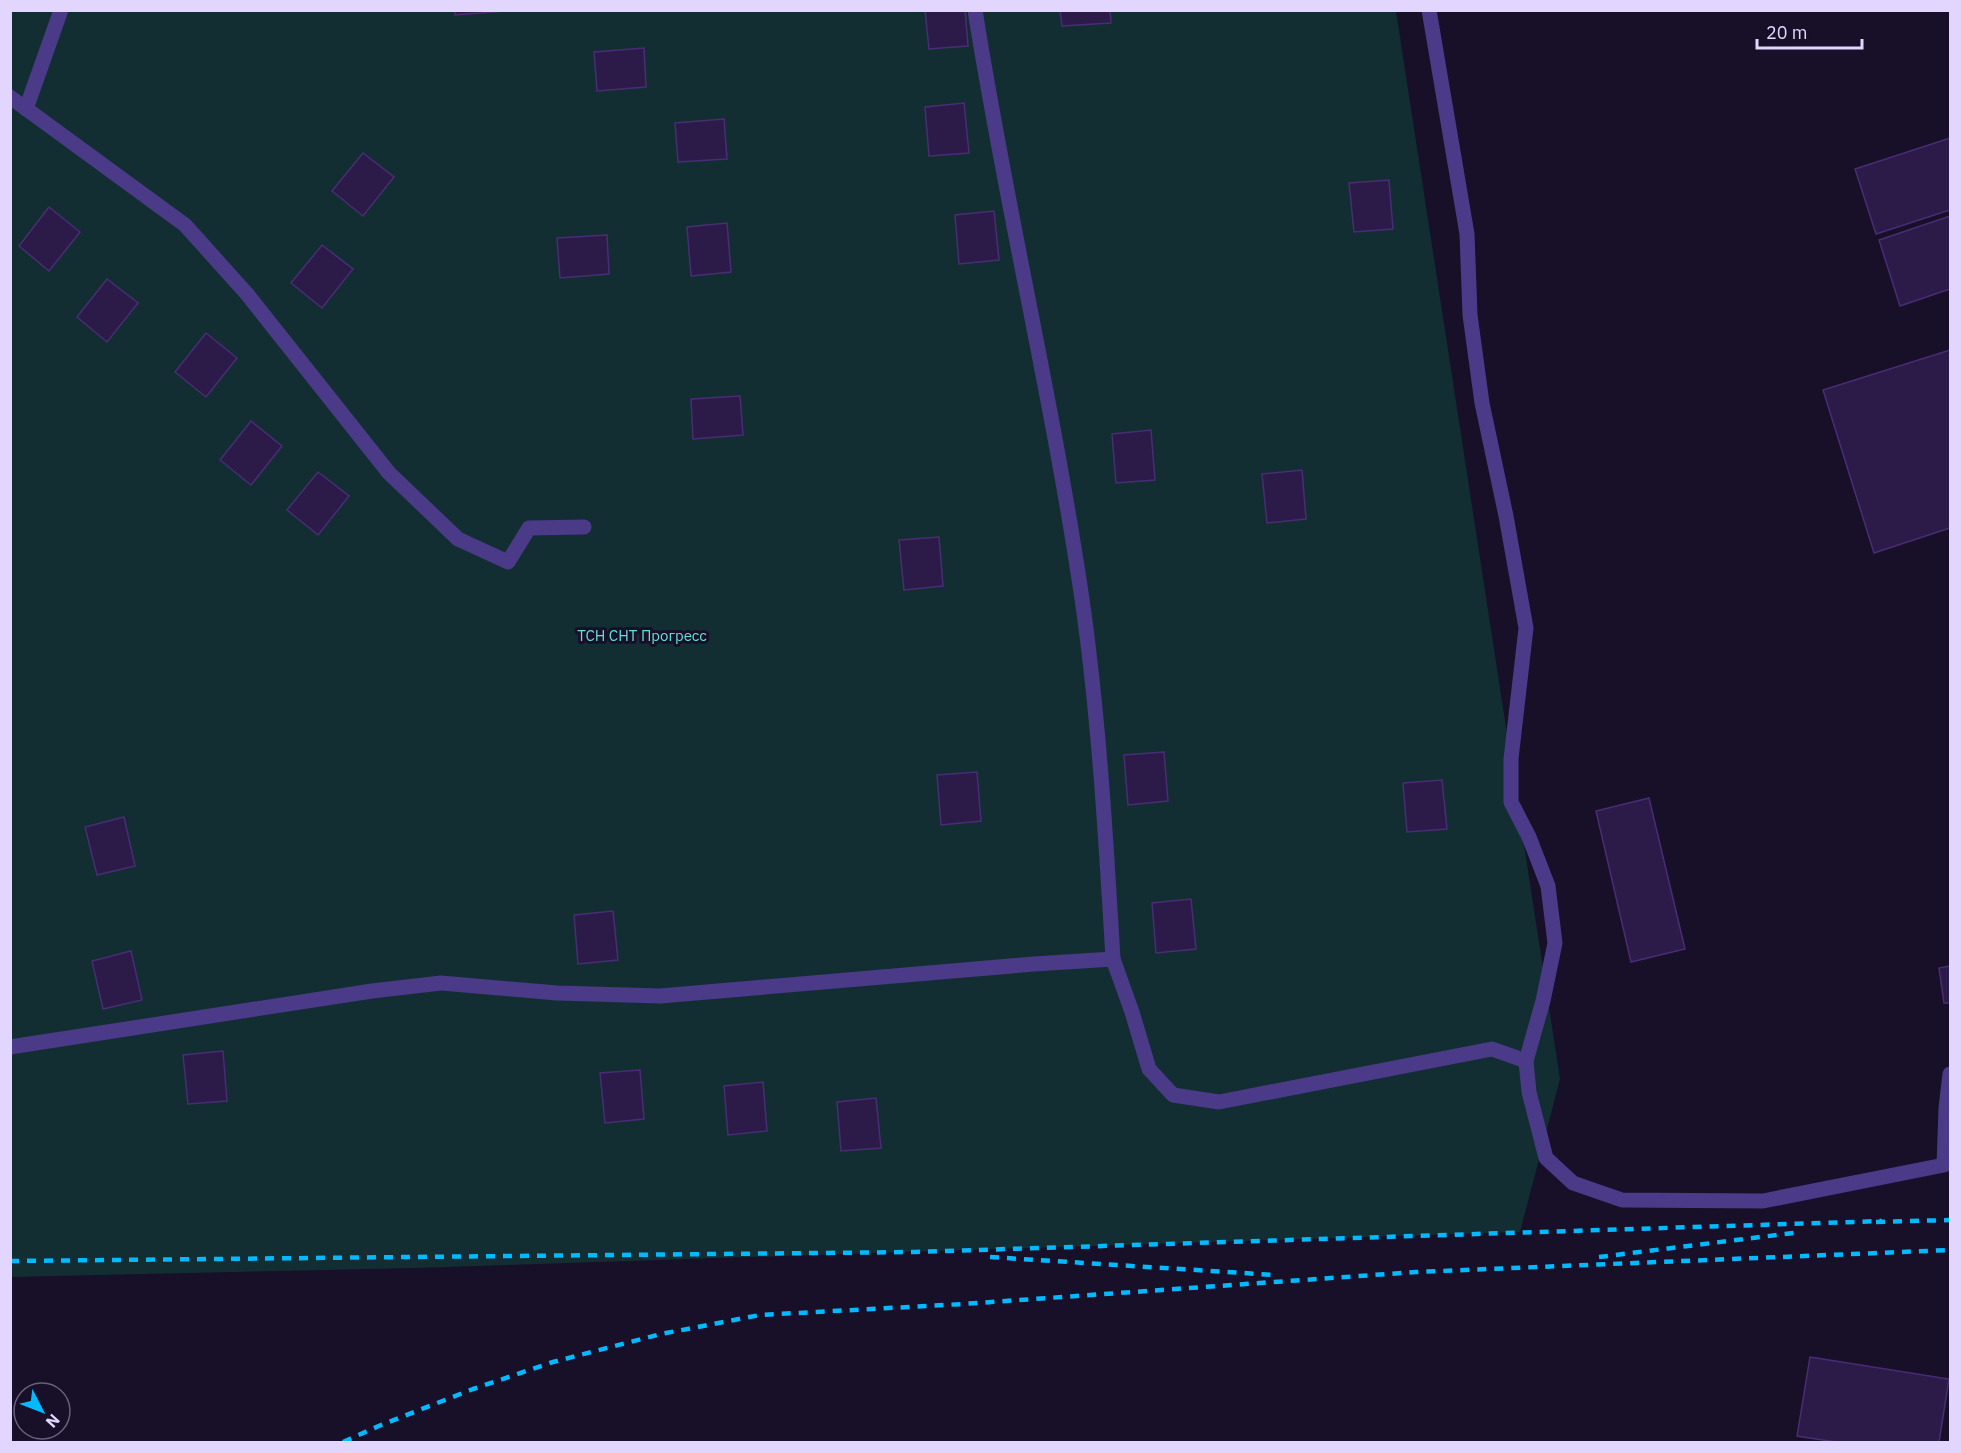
<svg xmlns="http://www.w3.org/2000/svg" width="1961" height="1453" font-family="'IBM Plex Sans',sans-serif">
	<rect width="100%" height="100%" fill="#180f28"/>
	<path fill="#122e32" d="M10,11H1396L1560,1079L1520,1232L414,1268L11,1277Z"/>
	<g fill="#2c1b49" stroke="#482d75" stroke-width="1.5">
		<path d="M455,10H505V11L455,15Z"/>
		<path d="M925,10H965L968,46L929,49Z"/>
		<path d="M1060,10H1110L1111,23L1062,26Z"/>
		<path d="M644,48L646,87L597,91L594,52Z"/>
		<path d="M964,103L969,153L929,156L925,107Z"/>
		<path d="M724,119L727,159L678,162L675,123Z"/>
		<path d="M1950,138V210L1876,234L1855,169Z"/>
		<path d="M363,153L394,177L363,216L332,191Z"/>
		<path d="M1389,180L1393,229L1354,232L1349,183Z"/>
		<path d="M49,207L80,232L49,271L19,246Z"/>
		<path d="M994,211L999,260L959,264L955,215Z"/>
		<path d="M1950,216V289L1900,306L1879,240Z"/>
		<path d="M727,223L731,272L691,276L687,227Z"/>
		<path d="M607,235L609,274L560,278L557,238Z"/>
		<path d="M322,245L353,269L322,308L291,283Z"/>
		<path d="M107,279L138,303L107,342L77,317Z"/>
		<path d="M206,333L237,358L206,397L175,372Z"/>
		<path d="M1950,350V528L1874,553L1823,390Z"/>
		<path d="M740,396L743,435L693,439L691,399Z"/>
		<path d="M251,421L282,446L251,485L220,460Z"/>
		<path d="M1151,430L1155,480L1116,483L1112,434Z"/>
		<path d="M1302,470L1306,519L1267,523L1262,474Z"/>
		<path d="M318,472L349,496L318,535L287,510Z"/>
		<path d="M939,537L943,586L904,590L899,540Z"/>
		<path d="M1164,752L1168,801L1128,805L1124,755Z"/>
		<path d="M977,772L981,821L941,825L937,775Z"/>
		<path d="M1442,780L1447,829L1407,832L1403,783Z"/>
		<path d="M1649,798L1685,949L1631,962L1596,811Z"/>
		<path d="M124,817L135,866L97,875L85,827Z"/>
		<path d="M1191,899L1196,949L1156,953L1152,903Z"/>
		<path d="M613,911L618,960L578,964L574,915Z"/>
		<path d="M131,951L142,1000L103,1009L92,961Z"/>
		<path d="M1950,966V1003H1944L1939,968Z"/>
		<path d="M223,1051L227,1101L188,1104L183,1055Z"/>
		<path d="M640,1070L644,1119L605,1123L600,1073Z"/>
		<path d="M763,1082L767,1131L728,1135L724,1086Z"/>
		<path d="M876,1098L881,1148L841,1151L837,1102Z"/>
		<path d="M1810,1357L1949,1379L1939,1442H1836L1797,1436Z"/>
	</g>
	<g fill="none" stroke-linecap="round" stroke-linejoin="round">
		<g stroke="#4a3a87" stroke-width="15">
			<path d="M975,10C1006,207 1053,402 1082,599C1099,718 1106,839 1113,959"/>
			<path d="M1429,10L1467,234L1470,315L1482,403L1506,516L1526,628L1511,759V802L1529,837L1548,886L1555,943L1543,1001L1526,1061"/>
			<path d="M10,97L185,225L247,294L389,473L458,539L508,562L529,528L584,527"/>
			<path d="M26,109L61,10"/>
			<path d="M10,1047L372,991L441,983L557,993L660,996L1034,964L1113,959L1132,1012L1149,1069L1173,1095L1219,1102L1492,1049L1526,1061L1529,1092L1546,1158L1573,1183L1622,1200L1763,1201L1944,1165L1946,1108L1950,1074"/>
		</g>
		<g stroke="#02baff" stroke-width="4.5" stroke-dasharray="9 8" stroke-linecap="butt">
			<path d="M1876,1222L1950,1220"/>
			<path d="M990,1257L1275,1275"/>
			<path d="M1599,1257L1801,1232"/>
			<path d="M10,1261L915,1252L1882,1221"/>
			<path d="M343,1442L381,1425L473,1389L553,1362L661,1334L760,1315L963,1304L1416,1272L1950,1250"/>
		</g>
	</g>
	<g text-anchor="middle" dominant-baseline="central" stroke-width="6" stroke-linejoin="round" paint-order="stroke">
		<g font-size="15" fill="#60e1d7" stroke="#180f28">
			<text x="642" y="635">ТСН СНТ Прогресс</text>
		</g>
	</g>
	<rect width="1961" height="1453" fill="none" stroke="#e2d6ff" stroke-width="24"/>
	<g transform="translate(42 1411) rotate(132)"><circle r="28" fill="#180f28" stroke="#695f7e" stroke-width="1.5"/>
	<path d="M0-4.5L10 22L0 15L-10 22Z" fill="#02baff"/>
	<text y="-9" font-size="16" font-weight="bold" text-anchor="middle" fill="#e2d6ff">N</text>
	</g>
	<path d="M1757 39v9h105v-9" fill="none" stroke="#e2d6ff" stroke-width="3"/>
	<text x="1766" y="39" font-size="18" fill="#e2d6ff" stroke="#180f28" stroke-width="4.5" paint-order="stroke">20 m</text>
</svg>
